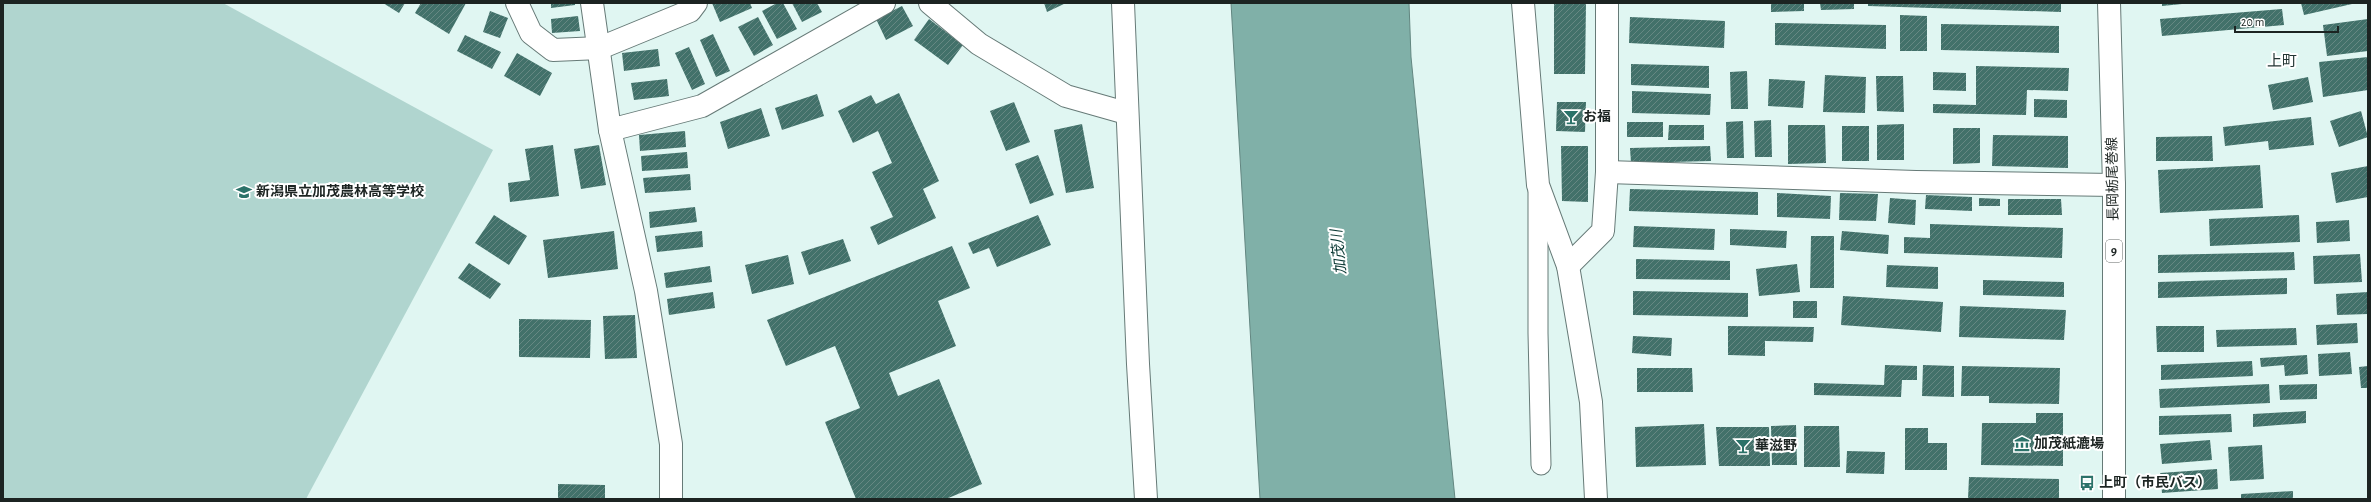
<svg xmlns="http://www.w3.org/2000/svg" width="2371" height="502" font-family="'Alegreya Sans','Noto Sans JP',sans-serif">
	<defs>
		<pattern id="building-hatch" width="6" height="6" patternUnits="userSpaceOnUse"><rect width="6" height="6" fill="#42716a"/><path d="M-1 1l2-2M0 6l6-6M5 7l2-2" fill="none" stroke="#668883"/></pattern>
	</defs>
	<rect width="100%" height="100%" fill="#e0f6f2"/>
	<path fill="#b0d5cf" d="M3,3H223L493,150L306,499H3Z"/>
	<path fill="#80b0a8" stroke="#628680" d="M1231,3H1409L1411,57L1455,499H1260Z"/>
	<g fill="url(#building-hatch)">
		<path d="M383,3H405L399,13Z"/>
		<path d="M421,3H466L449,34L415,13Z"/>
		<path d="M551,3H575V5L551,8Z"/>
		<path d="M712,3H750L752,8L720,22Z"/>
		<path d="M777,3H783L797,29L777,39L762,11Z"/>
		<path d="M792,3H817L822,12L802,22Z"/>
		<path d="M1044,3H1066L1047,12Z"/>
		<path d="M1554,3H1586L1585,74H1554Z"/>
		<path d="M1771,3H1804V11L1771,12Z"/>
		<path d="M1820,3H1854V9L1821,10Z"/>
		<path d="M1868,3H2061V12L1868,6Z"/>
		<path d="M2162,3H2182V4L2162,6Z"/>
		<path d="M2301,3H2352V4L2304,15Z"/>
		<path d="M902,6L913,26L886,40L876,19Z"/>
		<path d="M2282,9L2284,25L2162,36L2160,19Z"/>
		<path d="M490,11L508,18L500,38L483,32Z"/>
		<path d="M1900,15L1927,16V51H1900Z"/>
		<path d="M578,16L580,31L552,33L551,19Z"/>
		<path d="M758,17L773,45L754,56L738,27Z"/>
		<path d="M1630,17L1725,21L1724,48L1629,43Z"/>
		<path d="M929,19L963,45L948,65L914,40Z"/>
		<path d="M2368,19V51L2327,56L2323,25Z"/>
		<path d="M1775,23L1886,25V49L1775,45Z"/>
		<path d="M1941,24L2059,26V53L1941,50Z"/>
		<path d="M713,34L730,71L716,77L700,40Z"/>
		<path d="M465,35L501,52L492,69L457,51Z"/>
		<path d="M689,47L705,84L692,90L675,53Z"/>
		<path d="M658,49L660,66L624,71L622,53Z"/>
		<path d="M517,53L552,73L540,96L504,76Z"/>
		<path d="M2368,57V90L2323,97L2319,62Z"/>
		<path d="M1631,64L1709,66V88L1631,85Z"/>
		<path d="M1976,66L2069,68L2068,91L2027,90L2026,115L1933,113V104L1976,105Z"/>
		<path d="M1747,71L1748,109H1731L1730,72Z"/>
		<path d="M1933,72L1966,73V91L1933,90Z"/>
		<path d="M1825,75L1866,77L1865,113L1823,112Z"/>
		<path d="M1876,76H1903L1904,112L1877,111Z"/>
		<path d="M2308,77L2313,102L2273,110L2268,85Z"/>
		<path d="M667,79L669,96L634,100L631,83Z"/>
		<path d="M1769,79L1805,81L1803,108L1768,106Z"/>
		<path d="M1632,91L1711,94L1710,115L1632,113Z"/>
		<path d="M899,93L939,181L923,189L936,218L878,245L870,227L893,217L872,172L892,163L878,131L853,143L838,111L871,95L876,104Z"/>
		<path d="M817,94L824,116L782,130L775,108Z"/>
		<path d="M2034,99L2067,100V118L2034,117Z"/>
		<path d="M1014,102L1030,142L1006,151L990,111Z"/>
		<path d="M1557,102H1586L1585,132L1556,131Z"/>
		<path d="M761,108L770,136L728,149L720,122Z"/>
		<path d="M2361,111L2368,137L2339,147L2330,121Z"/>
		<path d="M2311,117L2314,145L2269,150L2268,141L2225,146L2223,127Z"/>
		<path d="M1771,120L1772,157H1755L1754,121Z"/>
		<path d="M1743,121L1744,158H1727L1726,122Z"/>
		<rect x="1627" y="122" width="36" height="15"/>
		<path d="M1082,124L1094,188L1066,193L1054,130Z"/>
		<path d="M1904,124V160H1877V125Z"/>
		<path d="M1669,125H1704V140H1668Z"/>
		<path d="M1788,125H1825L1826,163L1788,164Z"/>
		<rect x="1842" y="126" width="27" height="35"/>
		<path d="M1953,128H1980V163L1953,164Z"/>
		<path d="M685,131L686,147L640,151L639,135Z"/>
		<path d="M1993,135L2068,136V168L1992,166Z"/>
		<path d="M2212,136L2213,161H2156V137Z"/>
		<path d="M553,145L559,196L510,202L508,183L530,180L525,149Z"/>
		<path d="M599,145L606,185L581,189L574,149Z"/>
		<path d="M1561,146H1588V202L1562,201Z"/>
		<path d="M1710,146L1711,161L1631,163L1630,148Z"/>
		<path d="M687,152L688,168L642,171L641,156Z"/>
		<path d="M1038,155L1054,195L1030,204L1015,164Z"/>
		<path d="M2260,165L2263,208L2160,213L2158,170Z"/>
		<path d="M2368,166V197L2336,203L2331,173Z"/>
		<path d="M690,174L691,190L645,193L643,178Z"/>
		<path d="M1630,189L1758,192V215L1629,211Z"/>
		<path d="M1777,193L1831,196L1830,219L1777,217Z"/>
		<path d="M1840,193L1878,194L1876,221L1839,220Z"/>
		<path d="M1926,195L1972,197V211L1925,209Z"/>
		<path d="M1890,198L1916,200L1915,225L1888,223Z"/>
		<path d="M1979,198L2000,199V206H1979Z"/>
		<path d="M2008,199H2061L2062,215H2008Z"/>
		<path d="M695,207L697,222L650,228L649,212Z"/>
		<path d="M494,215L527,236L509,265L475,243Z"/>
		<path d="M1038,215L1051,245L997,267L989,248L973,254L968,243Z"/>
		<path d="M2299,215L2300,242L2210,246L2209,219Z"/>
		<path d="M2349,220L2350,241L2317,243L2316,222Z"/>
		<path d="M1930,224L2063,228L2062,258L1904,253V237L1930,238Z"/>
		<path d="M1634,226L1715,229L1714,250L1633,247Z"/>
		<path d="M1730,229L1787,231L1786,248L1730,245Z"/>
		<path d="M614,231L618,269L548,278L543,240Z"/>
		<path d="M702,231L703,247L657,252L655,236Z"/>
		<path d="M1842,231L1889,235L1888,254L1840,250Z"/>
		<path d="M1811,236H1834V288H1810Z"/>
		<path d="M843,239L851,261L809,275L801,252Z"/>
		<path d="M952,246L970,288L938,301L956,346L889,373L898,396L939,379L982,484L946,499H856L825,422L860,408L835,346L786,366L767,320Z"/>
		<path d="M2294,252L2295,270L2158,273V255Z"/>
		<path d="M2360,254L2362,282L2314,284L2313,256Z"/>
		<path d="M788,255L794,284L752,294L745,265Z"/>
		<path d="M1636,259L1730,261V280L1636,279Z"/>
		<path d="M469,263L501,284L490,299L458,278Z"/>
		<path d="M1797,264L1800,292L1759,296L1756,269Z"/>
		<path d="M1887,265L1938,267V289L1886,287Z"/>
		<path d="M710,266L712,282L666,288L664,273Z"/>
		<path d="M2287,278V294L2158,298V282Z"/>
		<path d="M1983,280L2064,282V297L1983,295Z"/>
		<path d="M1633,291L1748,293V317L1633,315Z"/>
		<path d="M713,292L715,308L669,315L667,299Z"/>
		<path d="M2368,292V314L2337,315L2336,294Z"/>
		<path d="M1843,296L1943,302L1941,332L1841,325Z"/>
		<rect x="1793" y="301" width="24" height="17"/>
		<path d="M1960,306L2066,310L2064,340L1959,337Z"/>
		<path d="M635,315L637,358L605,359L603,316Z"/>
		<path d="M519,319L591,320L590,358L519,357Z"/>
		<path d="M2357,323L2358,343L2317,345L2316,325Z"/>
		<path d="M1728,326L1814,327L1813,342L1765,341V356L1728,355Z"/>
		<path d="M2156,326H2204V352H2157Z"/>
		<path d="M2296,328L2297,345L2217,347L2216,330Z"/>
		<path d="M1633,336L1672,338L1671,356L1632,353Z"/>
		<path d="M2350,352L2352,374L2319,376L2318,354Z"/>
		<path d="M2307,355L2308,374L2285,376L2284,365L2261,367L2260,358Z"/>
		<path d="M2252,361L2253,376L2161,380V365Z"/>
		<path d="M1885,365L1917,366V380H1902L1901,397L1814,395V383L1884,385Z"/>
		<path d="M1923,365L1954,366V397L1922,396Z"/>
		<path d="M1962,366L2060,368L2059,404L1989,403V396H1961Z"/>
		<path d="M2368,366V388H2361L2359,367Z"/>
		<path d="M1637,368H1692L1693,392H1637Z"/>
		<path d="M2269,384L2270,403L2160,408L2159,389Z"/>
		<path d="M2317,384V399L2280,400L2279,385Z"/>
		<path d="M2306,411V423L2253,427V414Z"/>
		<path d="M2036,413H2063V466L1981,465L1982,423H2036Z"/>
		<path d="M2231,414L2232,432L2159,435V416Z"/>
		<path d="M1704,424L1706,465L1636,467L1635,427Z"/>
		<path d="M1796,425L1797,465H1772L1771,426Z"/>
		<path d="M1804,426H1839L1840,467H1804Z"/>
		<path d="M1716,427H1769L1770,466H1719Z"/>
		<path d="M1905,428H1928V443H1947V470H1905Z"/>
		<path d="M2210,440L2212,460L2162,464L2160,444Z"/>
		<path d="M2262,445L2264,479L2230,481L2228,447Z"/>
		<path d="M1847,451L1885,452L1884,474L1846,473Z"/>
		<path d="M2217,469L2218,489L2162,493L2160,473Z"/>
		<path d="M1969,477L2059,479V499H1968Z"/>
		<path d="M558,484L605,485V499H558Z"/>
		<path d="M2293,491V499H2241V494Z"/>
	</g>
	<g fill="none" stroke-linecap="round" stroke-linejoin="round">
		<defs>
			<path id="lane" d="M1538,191V333L1541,465"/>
			<g id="street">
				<path d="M517,3L531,33L553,50L600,48L690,11L696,3"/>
				<path d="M592,3L610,130L646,291L671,444V499"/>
				<path d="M930,3L979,44L1066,96L1126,113"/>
				<path d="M1123,3L1138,364L1146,499"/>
				<path d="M1523,3L1538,185L1568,266L1591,402L1596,499"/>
				<path d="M610,130L702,106L884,3"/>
				<path d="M1607,172L1916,182L2114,185"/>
				<path d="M1568,266L1603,231L1607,172V3"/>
			</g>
			<path id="primary" d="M2109,3L2114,185V499"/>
		</defs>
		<use href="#lane" stroke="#667a77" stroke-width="21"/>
		<use href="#street" stroke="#667a77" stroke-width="24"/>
		<use href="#primary" stroke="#667a77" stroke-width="24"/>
		<use href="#lane" stroke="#fff" stroke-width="19"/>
		<use href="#street" stroke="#fff" stroke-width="22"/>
		<use href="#primary" stroke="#fff" stroke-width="22"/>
	</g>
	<defs>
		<symbol id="bar-bare" viewBox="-9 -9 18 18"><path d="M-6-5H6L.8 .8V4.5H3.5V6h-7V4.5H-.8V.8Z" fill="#2b7269" stroke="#fff" stroke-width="2.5" paint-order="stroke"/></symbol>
		<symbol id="school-bare" viewBox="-9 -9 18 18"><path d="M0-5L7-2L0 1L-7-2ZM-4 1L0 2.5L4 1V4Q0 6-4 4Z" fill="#2b7269" stroke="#fff" stroke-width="2.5" paint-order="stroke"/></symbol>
		<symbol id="museum-bare" viewBox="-9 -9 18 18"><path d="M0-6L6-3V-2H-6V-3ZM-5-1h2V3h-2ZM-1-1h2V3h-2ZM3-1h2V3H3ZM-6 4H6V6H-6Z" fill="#2b7269" stroke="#fff" stroke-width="2.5" paint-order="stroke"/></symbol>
		<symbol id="bus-bare" viewBox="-9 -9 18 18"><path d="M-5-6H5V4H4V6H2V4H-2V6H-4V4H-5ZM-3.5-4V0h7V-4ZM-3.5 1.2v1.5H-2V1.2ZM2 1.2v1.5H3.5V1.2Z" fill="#2b7269" stroke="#fff" stroke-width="2.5" paint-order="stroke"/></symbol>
	</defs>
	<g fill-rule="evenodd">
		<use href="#bar-bare" x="1560" y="106" width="22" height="22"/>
		<use href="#school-bare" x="233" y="181" width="22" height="22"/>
		<use href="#museum-bare" x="2011" y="433" width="22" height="22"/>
		<use href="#bar-bare" x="1732" y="435" width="22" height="22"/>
		<use href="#bus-bare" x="2076" y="472" width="22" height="22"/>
	</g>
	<g text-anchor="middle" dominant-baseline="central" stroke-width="4" stroke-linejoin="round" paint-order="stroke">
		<rect fill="#fff" stroke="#606664" stroke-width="1" x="2106" y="240" width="16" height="22" rx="3"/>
		<g font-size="13" font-weight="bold" fill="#1c2422">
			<text x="2114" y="251">9</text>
		</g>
		<g font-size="14" font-weight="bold" fill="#1c2422" stroke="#fff" text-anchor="start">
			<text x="1583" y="117">お福</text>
			<text x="256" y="192">新潟県立加茂農林高等学校</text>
			<text x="2034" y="444">加茂紙漉場</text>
			<text x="1755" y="446">華滋野</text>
			<text x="2099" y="483">上町（市民バス）</text>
		</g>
		<g font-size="14" fill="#1c2422" stroke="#fff">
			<text transform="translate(2113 179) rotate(-91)">長岡栃尾巻線</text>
		</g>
		<g font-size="15" fill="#233533" stroke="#fff">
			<text x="2282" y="61">上町</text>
		</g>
		<g font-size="15" font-style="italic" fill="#0c3a35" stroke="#fff">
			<text transform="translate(1339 252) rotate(-96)">加茂川</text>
		</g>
	</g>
	<rect width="2371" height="502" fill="none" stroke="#1c2422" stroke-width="8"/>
	<path d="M2235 26v6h103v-6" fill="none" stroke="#1c2422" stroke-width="2"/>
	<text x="2241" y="26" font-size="12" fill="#1c2422" stroke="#ffffff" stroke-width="3" paint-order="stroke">20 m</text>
</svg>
